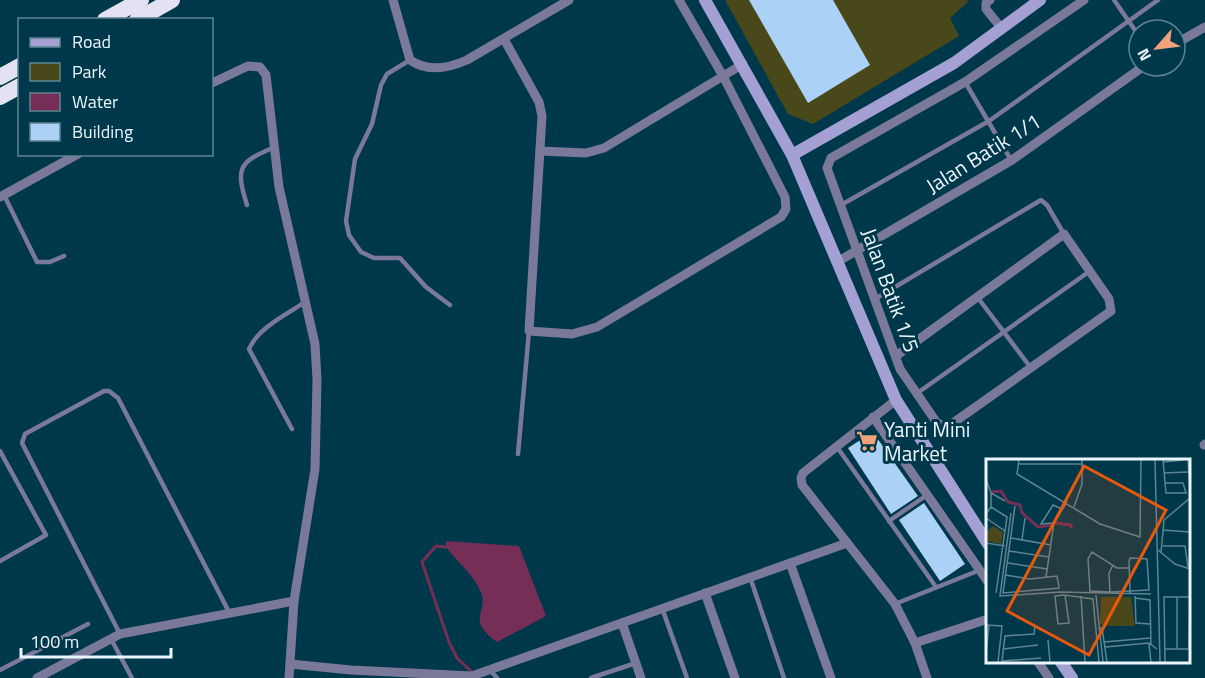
<svg xmlns="http://www.w3.org/2000/svg" width="1205" height="678" font-family="'Titillium Web',sans-serif">
	<rect width="100%" height="100%" fill="#00384b"/>
	<path fill="#49481a" d="M725,0H967L968,2L950,18L959,36L813,124L788,114Z"/>
	<path fill="#752e56" d="M446,541L519,546L546,616L497,642C465,620 489,611 481,592C473,574 458,563 446,547Z"/>
	<g fill="none" stroke-linecap="round" stroke-linejoin="round">
		<path stroke="#752e56" stroke-width="3" d="M446,547L436,546L422,562L449,642L457,658L474,674"/>
	</g>
	<g fill="#abd1f6">
		<path d="M749,0H833L870,65L808,103Z"/>
		<path d="M868,435L877,438L918,496L891,514L848,448Z"/>
		<path d="M924,503L965,564L940,581L899,520Z"/>
	</g>
	<g fill="none" stroke-linecap="round" stroke-linejoin="round">
		<g stroke="#7b7999" stroke-width="4.5">
			<path d="M1114,0L1139,36"/>
			<path d="M410,60L387,74L381,85L372,124L355,159L346,221L349,235L361,252L374,258H400L426,287L450,305"/>
			<path d="M965,82L1011,160"/>
			<path d="M4,195L37,262H50L64,256"/>
			<path d="M247,205C235,167 239,162 275,147"/>
			<path d="M841,205L989,121L1158,0"/>
			<path d="M978,298L1031,368"/>
			<path d="M875,299L1041,200L1047,205L1064,234"/>
			<path d="M916,394L1090,271"/>
			<path d="M292,429L249,349C258,328 286,315 305,302"/>
			<path d="M837,447L936,587"/>
			<path d="M0,451L46,535L0,561"/>
			<path d="M518,454L529,331"/>
			<path d="M889,521L927,495"/>
			<path d="M750,577L784,678"/>
			<path d="M895,604L980,570"/>
			<path d="M662,608L687,678"/>
			<path d="M120,634L22,443L25,434L104,391H109L118,398L229,612"/>
			<path d="M111,639L132,678"/>
			<path d="M0,670L88,624"/>
			<path d="M490,670L497,678"/>
			<path d="M591,678L636,663"/>
		</g>
		<g stroke="#7b7999" stroke-width="9">
			<path d="M393,0L410,60C427,72 449,68 467,60L569,0"/>
			<path d="M990,0L986,3V9L1002,29"/>
			<path d="M504,39L539,102L542,116L529,331L572,334L597,327L781,217L786,209L785,197L723,76L679,0"/>
			<path d="M1175,44L1205,27"/>
			<path d="M212,83L248,66L260,67L266,75L279,187L315,344L317,380L315,469L294,601L289,678"/>
			<path d="M540,151L586,153L604,148L743,64"/>
			<path d="M0,197L78,154"/>
			<path d="M837,262L1012,160L1144,66"/>
			<path d="M896,356L1064,234L1109,299L1111,311L953,423L944,426L937,423L900,369L827,168L831,158L965,82L1084,0"/>
			<path d="M896,400L803,473L801,478L802,485L895,604L915,643L927,678"/>
			<path d="M873,417L988,582"/>
			<path d="M1204,445L1205,444"/>
			<path d="M790,563L831,678"/>
			<path d="M705,593L735,678"/>
			<path d="M622,623L641,678"/>
			<path d="M915,643L988,619"/>
			<path d="M1038,662L1049,678"/>
			<path d="M290,664L351,670L472,676L847,543"/>
			<path d="M37,678L120,634L294,601"/>
		</g>
		<g stroke="#a4a0d3" stroke-width="12">
			<path d="M705,0L792,155L896,400L988,544"/>
			<path d="M792,155L954,63L1040,0"/>
			<path d="M1061,662L1072,678"/>
		</g>
		<g stroke="#e3e2f2" stroke-width="16">
			<path d="M105,20L141,0"/>
			<path d="M137,20L172,0"/>
			<path d="M0,77L20,66"/>
			<path d="M0,97L20,86"/>
		</g>
	</g>
	<defs>
		<symbol id="supermarket-bare" viewBox="-9 -9 18 18"><path d="M-6-5.5h2.5l.6 2H6L4.5 2H-2.5L-4.4-4H-6ZM-1.5 3.2a1.3 1.3 0 1 0 .1 0ZM3 3.2a1.3 1.3 0 1 0 .1 0Z" fill="#f0a27a" stroke="#00384b" stroke-width="2.5" paint-order="stroke"/></symbol>
	</defs>
	<g fill-rule="evenodd">
		<use href="#supermarket-bare" x="852" y="426" width="30" height="30"/>
	</g>
	<g text-anchor="middle" dominant-baseline="central" stroke-width="6" stroke-linejoin="round" paint-order="stroke">
		<g font-size="21" fill="#eaf6fc" stroke="#00384b">
			<text transform="translate(983 153) rotate(-32)">Jalan Batik 1/1</text>
			<text transform="translate(891 290) rotate(70)">Jalan Batik 1/5</text>
		</g>
		<g font-size="21" fill="#eaf6fc" stroke="#00384b" text-anchor="start">
			<text x="884" y="429">Yanti Mini<tspan x="884" dy="24">Market</tspan></text>
		</g>
	</g>
	<g transform="translate(986 459)">
		<rect width="204" height="204" fill="#00384b"/>
		<path d="M7,67L17,73L15,85L0,82V73ZM115,138H145L149,167H118L114,164Z" fill="#49481a"/>
		<path fill="none" stroke="#752e56" stroke-width="3" d="M5,33L15,32L22,43L34,46L36,54L52,68L65,66M69,64L85,66V69"/>
		<path fill="none" stroke="#5e8492" stroke-width="1.5" d="M33,1L31,15L114,65L154,78L155,1M169,1L174,203M177,1L180,34H200L197,24H179M202,1L204,29M177,3L197,1M32,5H96M178,14L202,13M0,20L5,34L19,42M29,47L17,134L74,129M5,48L21,58L10,134M88,48L96,25V1M25,54L14,137L74,133L165,135M0,55L5,48V34M0,59L19,72M67,64L55,65L67,46L76,50M177,71L204,73M25,79L65,86M36,81L39,59M0,84L19,87M177,87H199L202,108M172,91L189,105L204,110M23,92L63,98M175,94L178,61L204,39M22,104L61,110M143,109H131L106,93L102,100L104,132L124,133L144,132L162,131H163L161,100L144,99L143,103L144,132V135M19,116L44,120L71,117L73,128M60,118L68,64L81,43M124,134L123,114L127,106M79,136L83,164L72,165L69,137L78,136L107,140L113,203M110,136L117,203M95,137L99,203M149,137L150,164L164,165M191,138V190M149,139L164,141L165,185M0,166L16,167L12,203M49,167L48,175L19,177L16,202L55,199M112,170L116,169L121,203M62,181L64,203M118,183L164,179M163,185L165,203M119,188L163,184L171,190M17,190L52,186M179,190H204M203,190L204,138M0,194L3,166M179,203L178,138H204"/>
		<path fill="#e8590c" fill-opacity="0.15" stroke="#e8590c" stroke-width="3" d="M98,7L180,51L103,196L21,152Z"/>
		<rect width="204" height="204" fill="none" stroke="#eaf6fc" stroke-width="3"/>
	</g>
	<rect x="18" y="18" width="195" height="138" fill="#00384b" stroke="#5e8492" stroke-width="1.5"/>
	<rect x="30" y="38" width="30" height="9" fill="#a4a0d3" stroke="#5e8492" stroke-width="1.5"/>
	<text x="72" y="48" font-size="18" fill="#eaf6fc">Road</text>
	<rect x="30" y="63" width="30" height="18" fill="#49481a" stroke="#5e8492" stroke-width="1.5"/>
	<text x="72" y="78" font-size="18" fill="#eaf6fc">Park</text>
	<rect x="30" y="93" width="30" height="18" fill="#752e56" stroke="#5e8492" stroke-width="1.5"/>
	<text x="72" y="108" font-size="18" fill="#eaf6fc">Water</text>
	<rect x="30" y="123" width="30" height="18" fill="#abd1f6" stroke="#5e8492" stroke-width="1.5"/>
	<text x="72" y="138" font-size="18" fill="#eaf6fc">Building</text>
	<g transform="translate(1157 48) rotate(242)"><circle r="28" fill="#00384b" stroke="#5e8492" stroke-width="1.5"/>
	<path d="M0-4.5L10 22L0 15L-10 22Z" fill="#f0a27a"/>
	<text y="-9" font-size="16" font-weight="bold" text-anchor="middle" fill="#eaf6fc">N</text>
	</g>
	<path d="M21 648v9h150v-9" fill="none" stroke="#eaf6fc" stroke-width="3"/>
	<text x="30" y="648" font-size="18" fill="#eaf6fc" stroke="#00384b" stroke-width="4.5" paint-order="stroke">100 m</text>
</svg>
